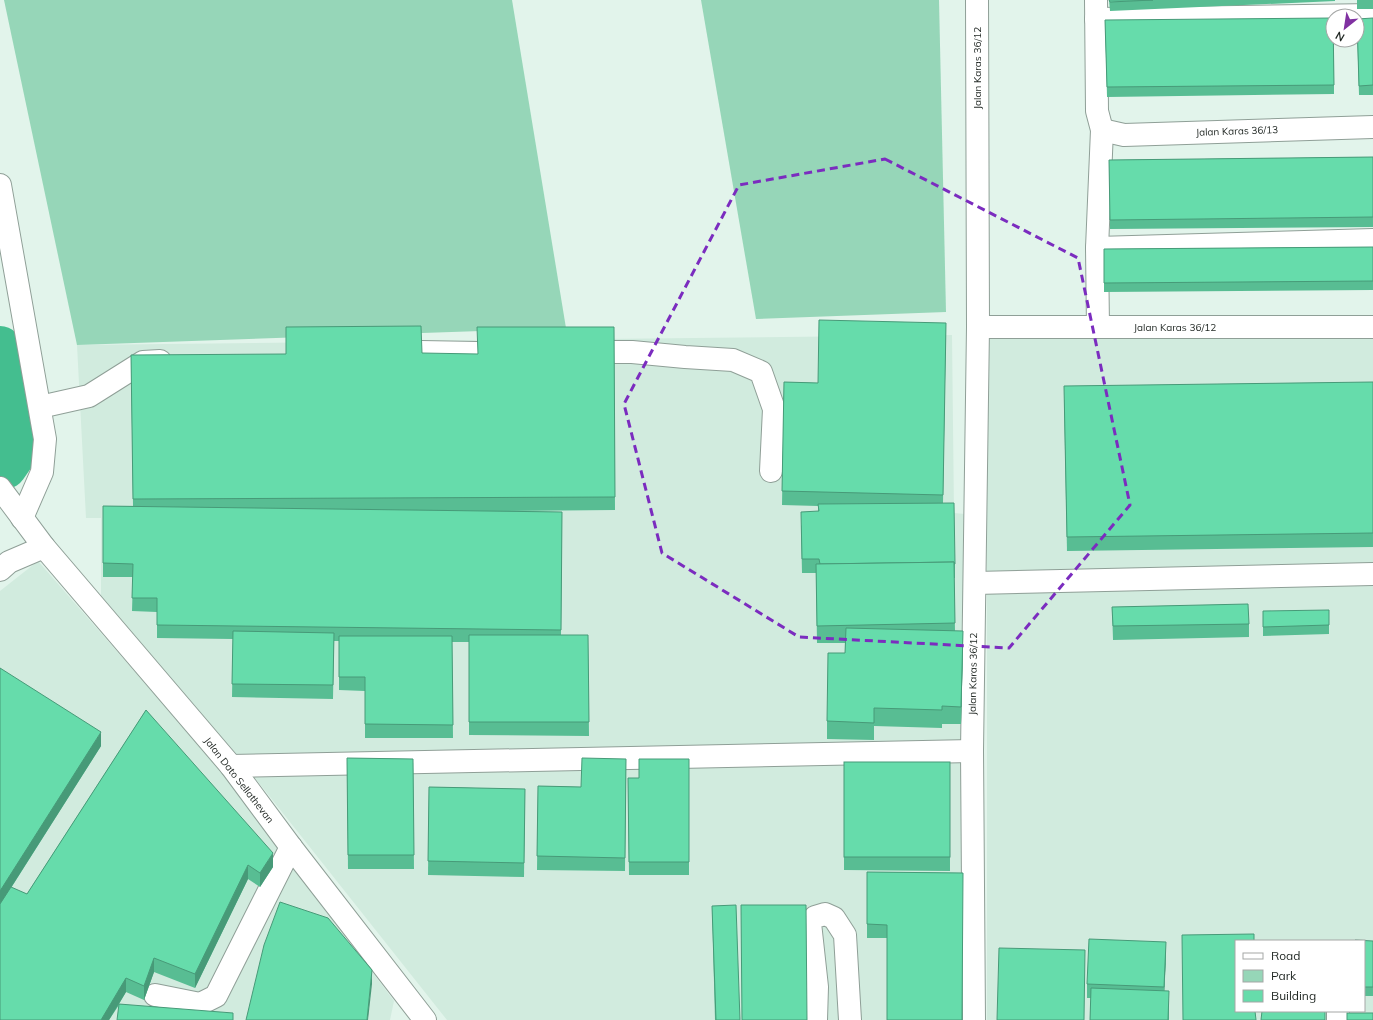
<svg xmlns="http://www.w3.org/2000/svg" width="1373" height="1020" font-family="Mulish,sans-serif">
	<rect width="100%" height="100%" fill="#e2f4eb"/>
	<g fill="#d1ebde" fill-rule="evenodd">
		<path d="M952,335L954,513L965,514V1020H447L236,754L101,596V518H106H86L77,345Z"/>
		<path d="M1373,335V1020H987V336ZM1236,941H1364V1011H1236Z"/>
		<path d="M38,561L218,767L394,1001L390,1020H0V591Z"/>
	</g>
	<g fill="#96d6b8">
		<path d="M4,0H512L566,328L77,345Z"/>
		<path d="M701,0H939L946,312L756,319Z"/>
	</g>
	<g fill="none" stroke-linecap="round" stroke-linejoin="round">
		<path stroke="#44be8f" stroke-width="44" d="M0,348L19,447L5,467"/>
		<defs>
			<g id="minor">
				<path d="M1096,0L1097,111L1102,130L1097,248L1098,327"/>
				<path d="M1096,19L1373,15"/>
				<path d="M1102,130L1124,135L1373,127"/>
				<path d="M0,185L45,439L42,472L22,518"/>
				<path d="M1097,248L1373,240"/>
				<path d="M978,327H1373"/>
				<path d="M421,352L477,353"/>
				<path d="M614,352H632L685,357L733,360L761,372L774,409L771,471"/>
				<path d="M40,407L89,396L143,362L160,361"/>
				<path d="M0,488L44,547L231,766L291,847L425,1020"/>
				<path d="M0,570L9,562L44,547"/>
				<path d="M975,583L1373,574"/>
				<path d="M231,766L972,751"/>
				<path d="M155,995L200,1004L216,996L291,847"/>
				<path d="M816,1020L817,987L810,923L815,917L825,914L834,918L845,935L850,1020"/>
				<path d="M974,1020L972,751L978,327L977,0"/>
				<path d="M1338,1020V1011"/>
			</g>
		</defs>
		<use href="#minor" stroke="#8f9f97" stroke-width="24"/>
		<use href="#minor" stroke="#fff" stroke-width="22"/>
	</g>
	<g fill="#58bd93">
		<path d="M1109,0H1335V1L1110,11Z"/>
		<rect x="1357" y="0" width="16" height="9"/>
		<path d="M1373,18V95H1359L1357,29Z"/>
		<path d="M1105,20L1334,40V94L1107,97Z"/>
		<path d="M1373,157V227L1110,229L1109,160Z"/>
		<path d="M1373,247V290L1104,292V249Z"/>
		<path d="M946,323L943,503L955,564V578H954L955,631L963,649L961,724H942V728L874,726V740L827,739V721L845,653V643H817L816,573H802L801,526L818,511V506L782,505L784,382L818,383Z"/>
		<path d="M614,327L615,510L502,511L562,512L561,635H588L589,736L469,735V642H452L453,738H365V691L339,690V641H334L333,699L232,697L233,639L157,638V612L132,611L133,577H103V506H133L131,355L477,354Z"/>
		<path d="M1373,382V547L1067,551L1064,400Z"/>
		<path d="M1112,607L1249,624V637L1113,640Z"/>
		<path d="M1263,611L1329,625V634L1263,636Z"/>
		<path d="M0,668L101,746L11,888L27,894L146,710L273,867L260,887L248,879L195,988L154,972L144,1000L126,992L119,1004L233,1020L119,1005L109,1020H0Z"/>
		<path d="M347,758L413,759L414,869H348Z"/>
		<path d="M626,759L625,871L537,870L538,786L581,787Z"/>
		<path d="M689,759V875H629L628,778H639Z"/>
		<path d="M844,762H950V871L844,870Z"/>
		<path d="M429,787L525,789L524,877L428,875Z"/>
		<path d="M867,872L963,873L887,938H867Z"/>
		<path d="M712,906L740,1020H715Z"/>
		<rect x="1364" y="941" width="9" height="55"/>
		<path d="M1166,955L1164,991L1169,1005V1020H1090L1091,998H1087V984Z"/>
	</g>
	<g fill="#479a78">
		<path d="M963,631V649L961,724V707Z"/>
		<path d="M101,732V746L0,905V891Z"/>
		<path d="M273,853V867L260,887V873Z"/>
		<path d="M248,865V879L195,988V974Z"/>
		<path d="M1166,942V955L1164,1001V987Z"/>
		<path d="M154,958V972L144,1000V986Z"/>
		<path d="M372,970V984L368,1020H367Z"/>
		<path d="M126,978V992L109,1020H101Z"/>
	</g>
	<g fill="#66dcab" stroke="#479a78">
		<path d="M1109,0H1153L1110,2Z"/>
		<path d="M1333,18L1334,85L1107,87L1105,20Z"/>
		<path d="M1373,18V85L1359,86L1357,19Z"/>
		<path d="M1373,157V217L1110,220L1109,160Z"/>
		<path d="M1373,247V281L1104,283V249Z"/>
		<path d="M819,320L946,323L943,495L782,491L784,382L818,383Z"/>
		<path d="M421,326L422,353L478,354L477,327H614L615,497L133,499L131,355L286,354V327Z"/>
		<path d="M1373,382V533L1067,537L1064,386Z"/>
		<path d="M954,503L955,564H954V562L820,564L819,559H802L801,512L819,511L818,504Z"/>
		<path d="M103,506L562,512L561,630L157,625V598H132L133,564L103,563Z"/>
		<path d="M954,562L955,623L817,626L816,564Z"/>
		<path d="M1248,604L1249,624L1113,626L1112,607Z"/>
		<path d="M1329,610V625L1263,627V611Z"/>
		<path d="M846,628L963,631L961,707L942,706V710L874,708V723L827,721L828,653H845Z"/>
		<path d="M233,631L334,633L333,685L232,684Z"/>
		<path d="M469,635H588L589,722H469Z"/>
		<path d="M339,636H452L453,725L365,724V677H339Z"/>
		<path d="M0,668L101,732L0,891Z"/>
		<path d="M146,710L273,853L260,873L248,865L195,974L154,958L144,986L126,978L101,1020H0V904L11,887L27,894Z"/>
		<path d="M347,758L413,759L414,855H348Z"/>
		<path d="M582,758L626,759L625,858L537,856L538,786L581,787Z"/>
		<path d="M639,759H689V862H629L628,778H639Z"/>
		<rect x="844" y="762" width="106" height="95"/>
		<path d="M429,787L525,789L524,863L428,861Z"/>
		<path d="M867,872L963,873L962,1020H887V925L867,924Z"/>
		<path d="M280,902L328,918L372,970L367,1020H246L264,945Z"/>
		<path d="M736,905L740,1020H716L712,906Z"/>
		<path d="M741,905H806L807,1020H742Z"/>
		<path d="M1254,934V941H1236V1011H1255L1256,1020H1183L1182,935Z"/>
		<path d="M1089,939L1166,942L1164,987L1087,984Z"/>
		<path d="M1355,940L1373,941V987H1364V941H1355Z"/>
		<path d="M999,948L1085,950L1084,1020H997Z"/>
		<path d="M1091,988L1169,991L1168,1020H1090Z"/>
		<path d="M119,1004L233,1013V1020H117Z"/>
		<path d="M1262,1011H1325V1020H1261Z"/>
		<rect x="1347" y="1013" width="26" height="7"/>
	</g>
	<path fill="none" stroke="#7b2cbf" stroke-width="3" stroke-dasharray="8 5" stroke-linejoin="round" d="M885,159L1078,258L1130,505L1009,648L799,637L662,553L624,404L739,185Z"/>
	<g text-anchor="middle" dominant-baseline="central" stroke-width="4" stroke-linejoin="round" paint-order="stroke">
		<g font-size="10" fill="#1d2420" stroke="#fff">
			<text transform="translate(977 68) rotate(-90)">Jalan Karas 36/12</text>
			<text transform="translate(1237 131) rotate(-2)">Jalan Karas 36/13</text>
			<text x="1175" y="327">Jalan Karas 36/12</text>
			<text transform="translate(973 674) rotate(-89)">Jalan Karas 36/12</text>
			<text transform="translate(239 780) rotate(52)">Jalan Dato Sellathevan</text>
		</g>
	</g>
	<rect x="1235" y="940" width="130" height="72" fill="#ffffff" stroke="#a5a7a6"/>
	<rect x="1243" y="953" width="20" height="6" fill="#ffffff" stroke="#a5a7a6"/>
	<text x="1271" y="960" font-size="12" fill="#1d2420">Road</text>
	<rect x="1243" y="970" width="20" height="12" fill="#96d6b8" stroke="#a5a7a6"/>
	<text x="1271" y="980" font-size="12" fill="#1d2420">Park</text>
	<rect x="1243" y="990" width="20" height="12" fill="#66dcab" stroke="#a5a7a6"/>
	<text x="1271" y="1000" font-size="12" fill="#1d2420">Building</text>
	<g transform="translate(1345 28) rotate(210)"><circle r="19" fill="#ffffff" stroke="#a5a7a6"/>
	<path d="M0-3L7 15L0 10L-7 15Z" fill="#8031a1"/>
	<text y="-6" font-size="11" font-weight="bold" text-anchor="middle" fill="#1d2420">N</text>
	</g>
</svg>
